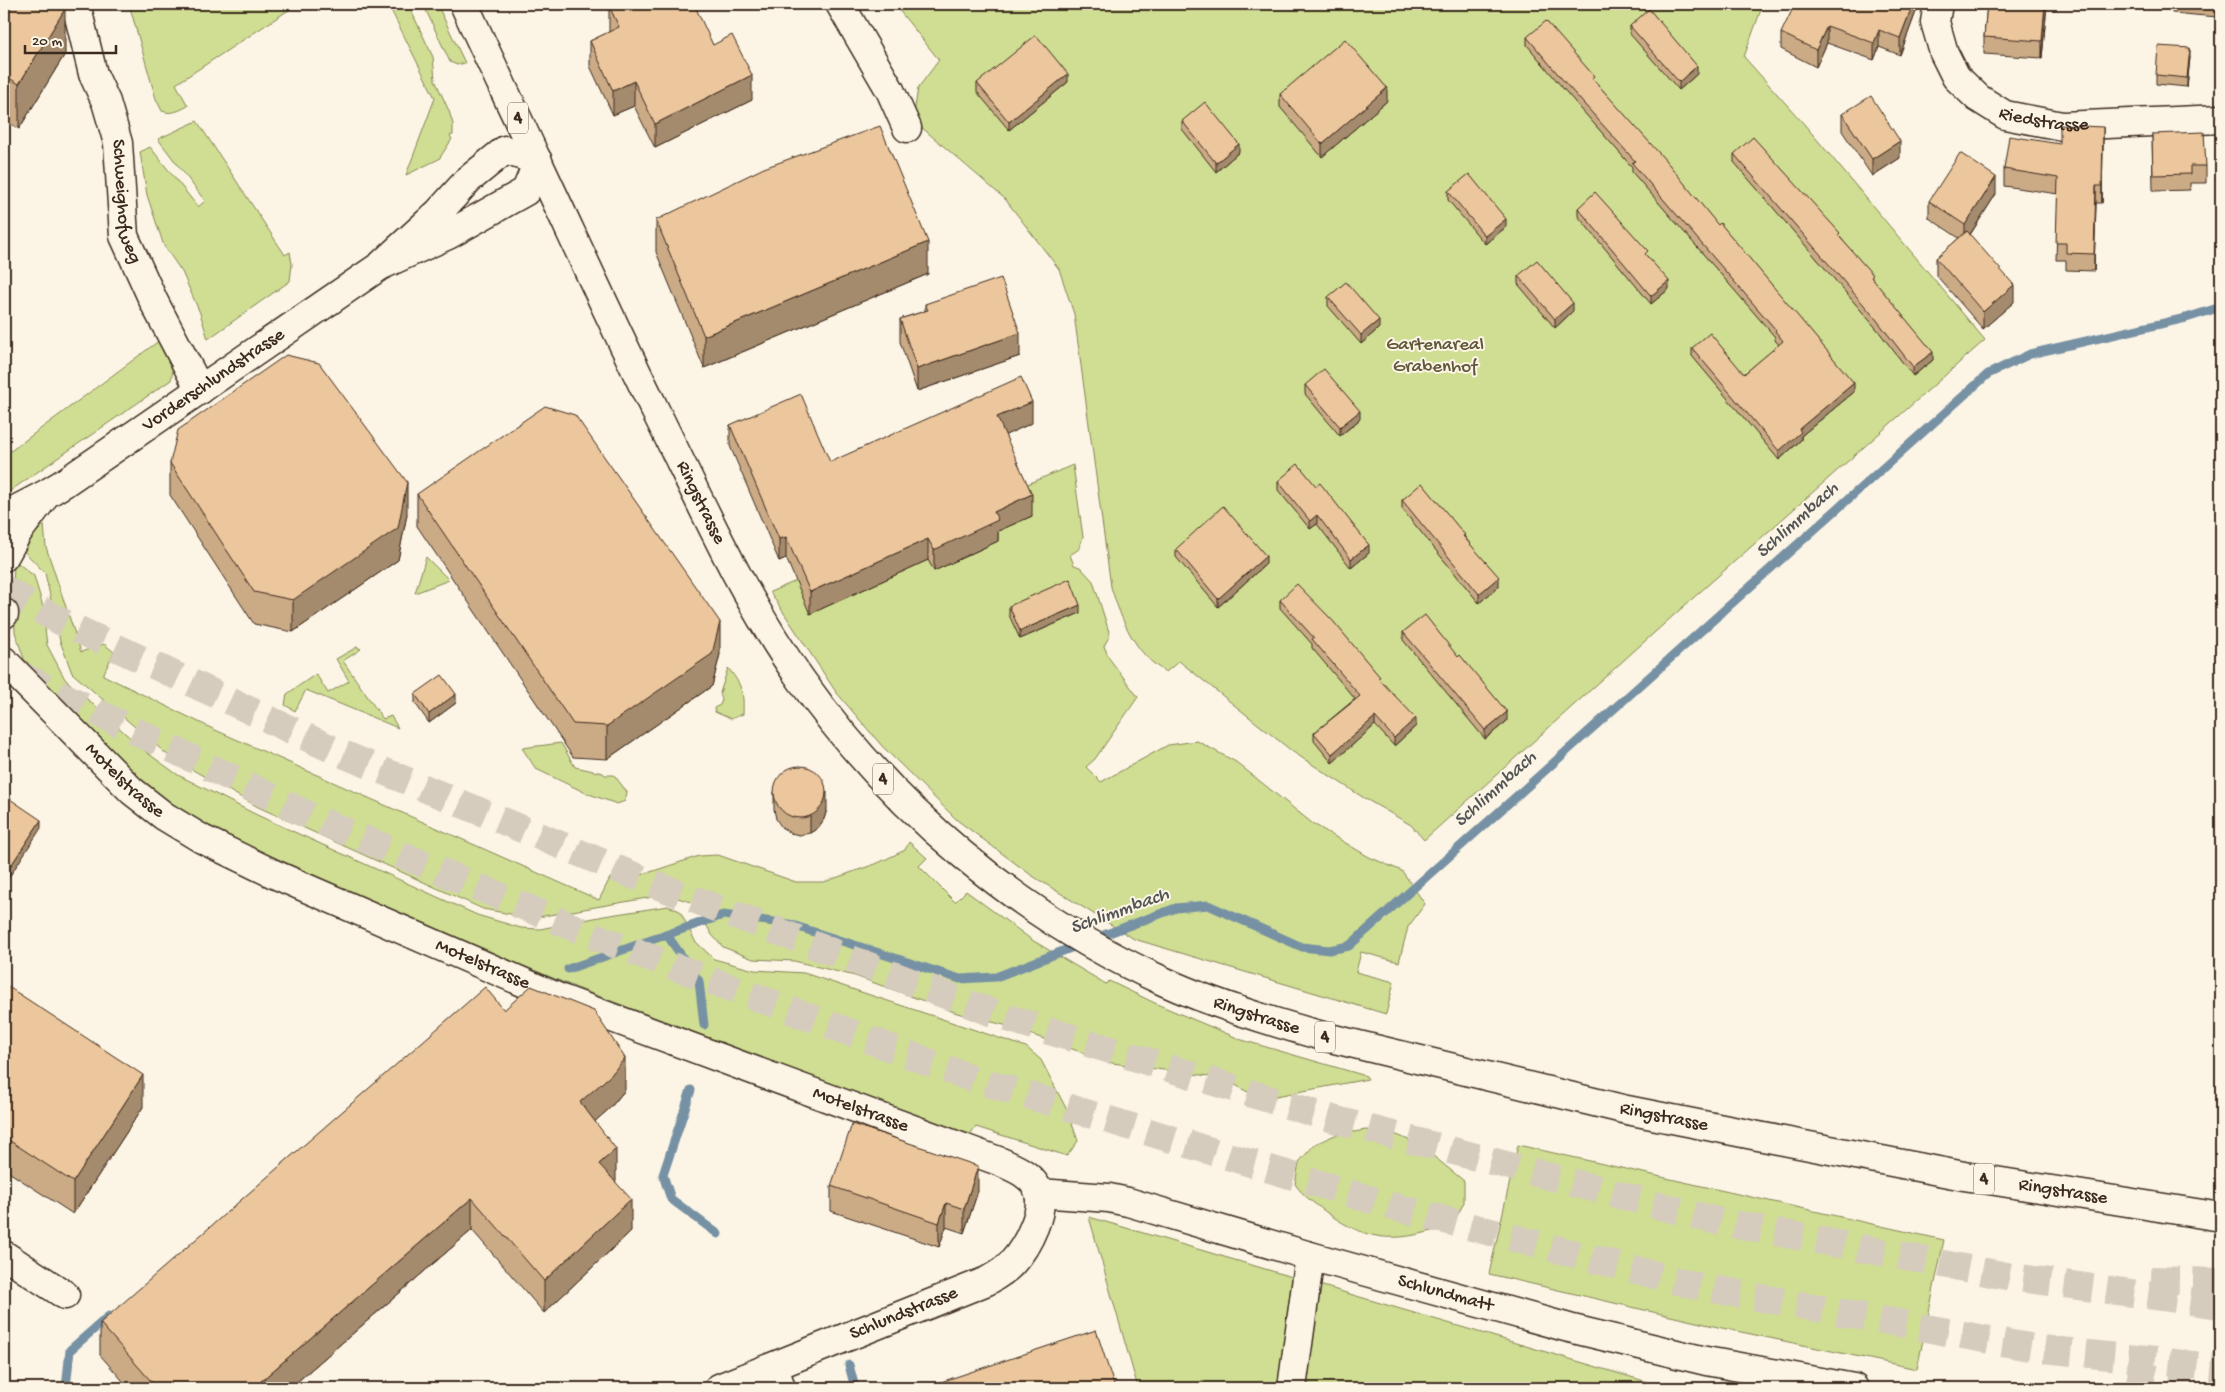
<svg xmlns="http://www.w3.org/2000/svg" width="2225" height="1392" font-family="'Gochi Hand',sans-serif">
	<rect width="100%" height="100%" fill="#fcf5e5"/>
	<filter id="ink" filterUnits="userSpaceOnUse"><feTurbulence type="fractalNoise" baseFrequency=".02" numOctaves="2"/><feDisplacementMap in="SourceGraphic" scale="10" xChannelSelector="R" yChannelSelector="G"/><feConvolveMatrix kernelMatrix="1 2 1 2 8 2 1 2 1" color-interpolation-filters="sRGB"/></filter>
	<g filter="url(#ink)">
		<g fill="#cfde92" stroke="#858458">
			<path d="M129,4H298L176,84L188,106C180,110 172,115 162,111L156,99Z"/>
			<path d="M388,4H408L433,57L435,80L449,111L453,124V135L450,136L452,139L439,159L406,175L435,98Z"/>
			<path d="M423,4H437L465,63L457,65L450,62Z"/>
			<path d="M894,4H1763L1744,57L1804,124L1985,340L1674,615L1424,840L1411,825L1364,798L1293,752L1179,661L1166,672C1135,655 1121,619 1111,587L1074,314L1059,269L1005,199L913,120L918,88L939,60Z"/>
			<path d="M197,121L285,255L290,252L292,264L290,281L208,339L200,313L182,272L164,246L147,195L140,152L150,147L198,207L205,201L158,139Z"/>
			<path d="M160,340C167,354 176,365 171,380L4,495V456Z"/>
			<path d="M1073,465L1083,537L1079,549L1070,555L1074,565L1080,567L1093,581L1110,635L1104,646L1109,658L1138,697L1095,759L1086,767L1101,782L1168,745L1197,741L1236,762L1312,823L1369,857L1402,871L1425,904L1408,927L1399,962L1361,952L1356,972L1394,982L1386,1014L1134,939L1031,875L957,820L882,746L836,692L770,592Z"/>
			<path d="M44,525L46,547L81,652L104,644L114,652L103,675L213,729L599,900L610,878H632L699,856L718,855L796,882H824L878,863L905,850L909,842L927,858L919,866L955,902L966,891L1032,940L1106,984L1109,981L1159,1005L1242,1040L1366,1076L1368,1079L1260,1099L1223,1078L1112,1063L1004,1025L957,1013L855,976L794,961L753,959L723,947L712,935L694,903L671,896L653,897L532,918L483,909L258,807L170,757L72,673L60,641L45,573L20,547Z"/>
			<path d="M426,557L449,580L415,593Z"/>
			<path d="M14,560L34,576L42,603L47,645L65,679L146,752L178,775L257,815L477,915L521,928L540,929L604,916L668,906L680,911L695,941L714,959L754,970L804,973L1026,1047L1041,1060L1068,1112L1078,1141L1067,1156L976,1127L970,1134L783,1066L577,988L420,923L253,848L183,813L126,767L60,700L24,659L15,632L13,592Z"/>
			<path d="M357,647L361,649L343,661L383,719L391,716L398,728L306,690L295,711L285,705L287,694L316,674L328,693L349,681L336,659Z"/>
			<path d="M728,668C742,685 744,692 743,714L731,719L715,712L714,708L720,705L722,700L720,693Z"/>
			<path d="M561,743L575,767L603,773L605,775H614L627,792L625,801L617,804L586,793L536,769L522,748Z"/>
			<path d="M1366,1130L1397,1135L1420,1145L1464,1181V1202L1453,1225C1400,1241 1373,1246 1326,1212C1314,1203 1303,1196 1295,1184L1299,1162L1315,1144L1335,1135Z"/>
			<path d="M1518,1145L1944,1240L1917,1369L1722,1328L1489,1274Z"/>
			<path d="M1089,1217L1668,1388H1138Z"/>
		</g>
		<g fill="none" stroke-linecap="round" stroke-linejoin="round">
			<g stroke="#7791a4" stroke-width="9">
				<path d="M667,935L699,981L704,1025"/>
				<path d="M1093,939L1176,908L1208,905L1302,947L1329,950L1349,946L1988,374L2030,354L2186,318L2221,307"/>
				<path d="M568,969L723,915L789,924L960,979L996,977L1081,944"/>
				<path d="M691,1090L663,1175L671,1199L718,1234"/>
				<path d="M849,1365L855,1388"/>
				<path d="M66,1388L70,1350L109,1316"/>
			</g>
			<g stroke="#d5ccbd" stroke-width="28" stroke-dasharray="28 14" stroke-linecap="butt">
				<path d="M4,589L60,621L338,752L656,885L998,1015L1333,1119L1717,1221L2012,1277L2221,1305"/>
				<path d="M20,675L312,817L601,939L971,1078L1395,1207L1697,1286L2034,1348L2221,1368"/>
				<path d="M2151,1280L2221,1282"/>
				<path d="M2128,1372L2191,1388"/>
			</g>
			<defs>
				<g id="street">
					<path id="s1" d="M76,4L93,74L106,102L118,143L124,236L154,302L200,390"/>
					<path d="M840,4L890,90L907,128"/>
					<path id="s2" d="M1938,4L1935,22L1944,53L1956,77L1978,98L2005,115L2062,126L2221,119"/>
					<path id="s3" d="M4,661L132,791L164,816L202,839L274,874L564,1000L1001,1162C1014,1168 1028,1173 1036,1186C1049,1207 1026,1248 1012,1263C1005,1271 996,1276 987,1281L719,1388"/>
					<path id="s4" d="M1039,1193L1109,1198L1128,1202L1310,1256L1569,1328L1706,1361L1854,1388"/>
					<path d="M4,1255L65,1295"/>
					<path d="M774,1367L781,1388"/>
					<path d="M1292,1388L1310,1256"/>
				</g>
				<g id="secondary">
					<path id="s5" d="M4,516L46,494L64,483L380,266L439,212L468,180L505,150L538,161L526,191L448,235L380,266"/>
					<path d="M4,557L18,532L42,500"/>
					<path d="M4,613V614"/>
				</g>
				<g id="primary">
					<path id="s6" d="M464,4C487,55 512,106 536,158C576,243 615,329 657,414C702,504 743,599 802,681C893,809 1019,916 1163,981C1215,1005 1275,1023 1330,1038L1627,1110L1748,1134L1964,1176L2221,1217"/>
				</g>
			</defs>
			<use href="#street" stroke="#3b2a1e" stroke-width="31"/>
			<use href="#secondary" stroke="#3b2a1e" stroke-width="31"/>
			<use href="#primary" stroke="#3b2a1e" stroke-width="31"/>
			<use href="#street" stroke="#fcf5e5" stroke-width="28"/>
			<use href="#secondary" stroke="#fcf5e5" stroke-width="28"/>
			<use href="#primary" stroke="#fcf5e5" stroke-width="28"/>
		</g>
		<g fill="#cbaa86" stroke="#3b2a1e">
			<path d="M4,4L65,54L19,129L4,120Z"/>
			<path d="M1917,4V9L1900,55L1879,47L1874,60L1827,43L1816,67L1781,49V33L1853,8Z"/>
			<path d="M1987,4H2047L2042,58L1984,54V37Z"/>
			<path d="M2172,4H2218L2217,17L2172,13Z"/>
			<path d="M609,6L713,45L752,100L655,148L634,106L613,115L590,66V41L609,32Z"/>
			<path d="M1630,26L1697,74L1679,90L1630,34Z"/>
			<path d="M1527,37L1594,80L1854,392L1801,436V440L1779,460L1692,356V348L1744,374L1779,345L1775,340V337L1632,172V167L1567,93L1527,45Z"/>
			<path d="M2190,57L2187,87L2156,84V75Z"/>
			<path d="M1068,82L1009,130L977,92V83Z"/>
			<path d="M1280,94L1387,101L1322,157L1280,107Z"/>
			<path d="M1842,114L1900,158L1872,176L1842,131Z"/>
			<path d="M1182,121L1239,152L1216,172L1182,129Z"/>
			<path d="M2152,134L2206,166V183H2190V190L2153,191Z"/>
			<path d="M2060,144H2103L2102,203H2096L2094,271L2066,270V260H2056L2058,194L2004,186V169Z"/>
			<path d="M1734,154L1840,237L1873,279L1933,360L1913,376L1876,328L1734,162Z"/>
			<path d="M1448,191L1506,227L1485,244L1448,200Z"/>
			<path d="M1996,194L1970,235L2014,302L1983,329L1936,275V258L1959,238L1929,218V201Z"/>
			<path d="M1578,208L1648,257L1669,289L1651,304L1578,216Z"/>
			<path d="M656,220L928,274L704,368L656,252Z"/>
			<path d="M1518,276L1573,311L1555,328L1518,284Z"/>
			<path d="M1328,297L1379,328L1361,344L1328,306Z"/>
			<path d="M925,304L1020,356L917,391L900,342V319L925,311Z"/>
			<path d="M1305,385L1360,419L1340,436L1305,394Z"/>
			<path d="M1032,423L1005,435L1032,516L998,531V541L934,571L928,560L810,614L786,558L779,561L730,446V425L830,462Z"/>
			<path d="M170,463L407,514L398,560L293,632L254,624L170,495Z"/>
			<path d="M1278,481L1369,553L1351,568L1317,524L1310,529L1278,490Z"/>
			<path d="M417,494L720,654L712,686L607,759L573,757L417,526Z"/>
			<path d="M1402,500L1465,537L1499,586L1479,603L1402,509Z"/>
			<path d="M1176,549L1266,564L1218,607L1176,557Z"/>
			<path d="M1280,600L1380,680L1416,726L1394,746L1375,725L1332,763L1314,741V733L1355,699L1312,648V644L1280,608Z"/>
			<path d="M1009,606L1080,613L1020,639L1009,615Z"/>
			<path d="M1403,632L1507,721L1485,739L1403,640Z"/>
			<path d="M415,694L456,703L429,723L415,703Z"/>
			<path d="M774,792L827,809L824,819L818,828L810,833L800,835L790,833L782,828L776,819L774,809Z"/>
			<path d="M4,991L143,1107L73,1214L4,1169Z"/>
			<path d="M504,1010L625,1090L610,1108L595,1121L616,1181H615L631,1231L544,1313L472,1230L290,1388H129L100,1355V1323Z"/>
			<path d="M831,1186L978,1191L964,1233L946,1227L939,1247L831,1211Z"/>
		</g>
		<g fill="#a58b6d" stroke="#3b2a1e">
			<path d="M1913,4H1917V9L1900,55V38Z"/>
			<path d="M2045,4H2047L2042,58V41Z"/>
			<path d="M65,9V54L19,129V84Z"/>
			<path d="M1827,26V43L1816,67V50Z"/>
			<path d="M1879,30V47L1874,60V43Z"/>
			<path d="M2190,48V57L2187,87V78Z"/>
			<path d="M1697,66V74L1679,90V82Z"/>
			<path d="M1068,74V82L1009,130V122Z"/>
			<path d="M752,75V100L655,148V124Z"/>
			<path d="M634,81V106L613,115V91Z"/>
			<path d="M1387,88V101L1322,157V144Z"/>
			<path d="M2103,127V144L2102,203V186Z"/>
			<path d="M1900,141V158L1872,176V159Z"/>
			<path d="M1239,144V152L1216,172V163Z"/>
			<path d="M1996,177V194L1965,242V225Z"/>
			<path d="M2096,186V203L2094,271V254Z"/>
			<path d="M1506,219V227L1485,244V236Z"/>
			<path d="M928,242V274L704,368V336Z"/>
			<path d="M1669,281V289L1651,304V296Z"/>
			<path d="M2014,285V302L1983,329V312Z"/>
			<path d="M1573,303V311L1555,328V319Z"/>
			<path d="M1379,320V328L1361,344V335Z"/>
			<path d="M1020,333V356L917,391V369Z"/>
			<path d="M1933,352V360L1913,376V367Z"/>
			<path d="M1854,383V392L1801,436V440L1779,460V451L1799,429Z"/>
			<path d="M1032,402V423L997,439V417Z"/>
			<path d="M1360,411V419L1340,436V427Z"/>
			<path d="M407,482V514L398,560L293,632V600Z"/>
			<path d="M1032,494V516L998,531V541L934,571V550L994,512Z"/>
			<path d="M1317,515V524L1310,529V521Z"/>
			<path d="M786,537V558L779,561V539Z"/>
			<path d="M928,539V560L810,614V592Z"/>
			<path d="M1369,545V553L1351,568V559Z"/>
			<path d="M1266,556V564L1218,607V599Z"/>
			<path d="M1499,577V586L1479,603V594Z"/>
			<path d="M1080,605V613L1020,639V631Z"/>
			<path d="M720,622V654L712,686L607,759V726Z"/>
			<path d="M456,694V703L429,723V714Z"/>
			<path d="M1507,712V721L1485,739V730Z"/>
			<path d="M1375,717V725L1332,763V754Z"/>
			<path d="M1416,718V726L1394,746V738Z"/>
			<path d="M827,792V809L824,819L818,828L810,833V817Z"/>
			<path d="M41,820V828L4,885V876Z"/>
			<path d="M625,1058V1090L610,1108L580,1135V1102Z"/>
			<path d="M143,1075V1107L73,1214V1182Z"/>
			<path d="M616,1149V1181L599,1196V1164Z"/>
			<path d="M978,1166V1191L964,1233V1209Z"/>
			<path d="M472,1198V1230L290,1388H253Z"/>
			<path d="M631,1199V1231L544,1313V1281Z"/>
			<path d="M946,1203V1227L939,1247V1223Z"/>
		</g>
		<g fill="#ecc69c" stroke="#3b2a1e">
			<path d="M4,4H56L65,9L19,84L4,75Z"/>
			<path d="M613,4H694L713,45L732,35L752,75L655,124L634,81L613,91L590,41L619,27L609,6Z"/>
			<path d="M1795,4H1843L1853,8L1854,4H1913L1900,38L1879,30L1874,43L1827,26L1816,50L1781,33Z"/>
			<path d="M1987,4H2045L2042,41L1984,37Z"/>
			<path d="M1649,9L1697,66L1679,82L1630,26Z"/>
			<path d="M1546,21L1594,76L1592,78L1667,162L1718,225L1720,223L1854,383L1799,429L1801,432L1779,451L1692,348L1710,333L1744,374L1783,341L1775,331L1776,330L1632,163L1635,161L1567,85L1527,37Z"/>
			<path d="M1036,35L1068,74L1009,122L977,83Z"/>
			<path d="M1345,39L1387,88L1322,144L1280,94Z"/>
			<path d="M2158,46L2190,48L2187,78L2156,75Z"/>
			<path d="M1871,96L1900,141L1872,159L1842,114Z"/>
			<path d="M1205,102L1239,144L1216,163L1182,121Z"/>
			<path d="M2060,125L2103,127L2102,186H2096L2094,254L2066,253V243H2056L2058,178L2004,169L2009,136L2060,144Z"/>
			<path d="M880,126L928,242L704,336L656,220L764,168Z"/>
			<path d="M2204,132L2206,166H2190V174L2153,175L2152,134Z"/>
			<path d="M1753,137L1840,233L1838,235L1873,275L1871,277L1933,352L1913,367L1876,319L1734,154Z"/>
			<path d="M1960,153L1996,177L1965,225L1929,201Z"/>
			<path d="M1469,174L1506,219L1485,236L1448,191Z"/>
			<path d="M1595,192L1648,251L1645,254L1669,281L1651,296L1578,208Z"/>
			<path d="M1967,231L2014,285L1983,312L1936,258Z"/>
			<path d="M1537,260L1573,303L1555,319L1518,276Z"/>
			<path d="M1001,278L1020,333L917,369L900,319L928,310L925,304Z"/>
			<path d="M1346,282L1379,320L1361,335L1328,297Z"/>
			<path d="M286,355L319,363L407,482L398,528L293,600L254,592L170,463L178,430Z"/>
			<path d="M1324,369L1360,411L1340,427L1305,385Z"/>
			<path d="M1021,377L1032,402L997,417L1032,494L994,512L998,520L934,550L928,539L810,592L786,537L779,539L730,425L801,394L830,462Z"/>
			<path d="M545,406L575,415L720,622L712,654L607,726L573,724L417,494Z"/>
			<path d="M1298,464L1316,486L1320,483L1369,545L1351,559L1317,515L1310,521L1278,481Z"/>
			<path d="M1422,483L1465,535L1463,536L1499,577L1479,594L1402,500Z"/>
			<path d="M1223,506L1266,556L1218,599L1176,549Z"/>
			<path d="M1070,579L1080,605L1020,631L1009,606Z"/>
			<path d="M1297,584L1333,621L1380,677L1378,678L1416,718L1394,738L1375,717L1332,754L1314,733L1360,696L1312,639L1314,638L1280,600Z"/>
			<path d="M1425,615L1458,657L1460,655L1507,712L1485,730L1403,632Z"/>
			<path d="M442,675L456,694L429,714L415,694Z"/>
			<circle cx="800" cy="792" r="26"/>
			<path d="M4,795L41,820L4,876Z"/>
			<path d="M7,986L143,1075L73,1182L4,1137V991Z"/>
			<path d="M531,986L594,1011L625,1058L610,1076L580,1102L616,1149L599,1164L631,1199L544,1281L472,1198L253,1388H157L100,1323L485,987L504,1010Z"/>
			<path d="M852,1124L978,1166L964,1209L946,1203L939,1223L831,1186Z"/>
			<path d="M1096,1330L1115,1388H923Z"/>
		</g>
	</g>
	<g text-anchor="middle" dominant-baseline="central" stroke-width="4" stroke-linejoin="round" paint-order="stroke">
		<g fill="#fcf5e5" stroke="#75675a" stroke-width="1">
			<rect x="508" y="102.5" width="20" height="31" rx="4"/>
			<rect x="873" y="763.5" width="20" height="31" rx="4"/>
			<rect x="1315" y="1021.5" width="20" height="31" rx="4"/>
			<rect x="1974" y="1163.5" width="20" height="31" rx="4"/>
		</g>
		<g font-size="18" font-weight="bold" fill="#3b2a1e">
			<text x="518" y="118">4</text>
			<text x="883" y="779">4</text>
			<text x="1325" y="1037">4</text>
			<text x="1984" y="1179">4</text>
		</g>
		<g font-size="19" fill="#3b2a1e" stroke="#fcf5e5">
			<text stroke="none"><textPath href="#s2" startOffset="179">Riedstrasse</textPath></text>
			<text stroke="none"><textPath href="#s1" startOffset="205">Schweighofweg</textPath></text>
			<text stroke="none"><textPath href="#s5" startOffset="250">Vorderschlundstrasse</textPath></text>
			<text stroke="none"><textPath href="#s6" startOffset="552">Ringstrasse</textPath></text>
			<text stroke="none"><textPath href="#s3" startOffset="170">Motelstrasse</textPath></text>
			<text stroke="none"><textPath href="#s3" startOffset="575">Motelstrasse</textPath></text>
			<text stroke="none"><textPath href="#s6" startOffset="1332">Ringstrasse</textPath></text>
			<text stroke="none"><textPath href="#s3" startOffset="980">Motelstrasse</textPath></text>
			<text stroke="none"><textPath href="#s6" startOffset="1752">Ringstrasse</textPath></text>
			<text stroke="none"><textPath href="#s6" startOffset="2158">Ringstrasse</textPath></text>
			<text stroke="none"><textPath href="#s4" startOffset="420">Schlundmatt</textPath></text>
			<text transform="translate(904 1314) rotate(-22)">Schlundstrasse</text>
		</g>
		<g font-size="19" fill="#60573b" stroke="#fcf5e5">
			<text x="1435" y="345">Gartenareal<tspan x="1435" dy="22">Grabenhof</tspan></text>
		</g>
		<g font-size="20" font-style="italic" fill="#545556" stroke="#fcf5e5">
			<text transform="translate(1798 521) rotate(-42)">Schlimmbach</text>
			<text transform="translate(1496 790) rotate(-42)">Schlimmbach</text>
			<text transform="translate(1120 912) rotate(-20)">Schlimmbach</text>
		</g>
	</g>
	<rect width="2225" height="1392" fill="none" stroke="#fcf5e5" stroke-width="20"/>
	<rect x="10" y="10" width="2205" height="1372" fill="none" stroke="#3b2a1e" stroke-width="2" filter="url(#ink)"/>
	<path d="M25 45v8h91v-8" fill="none" stroke="#3b2a1e" stroke-width="2.5"/>
	<text x="32" y="45" font-size="15" fill="#3b2a1e" stroke="#fcf5e5" stroke-width="4" paint-order="stroke">20 m</text>
</svg>
